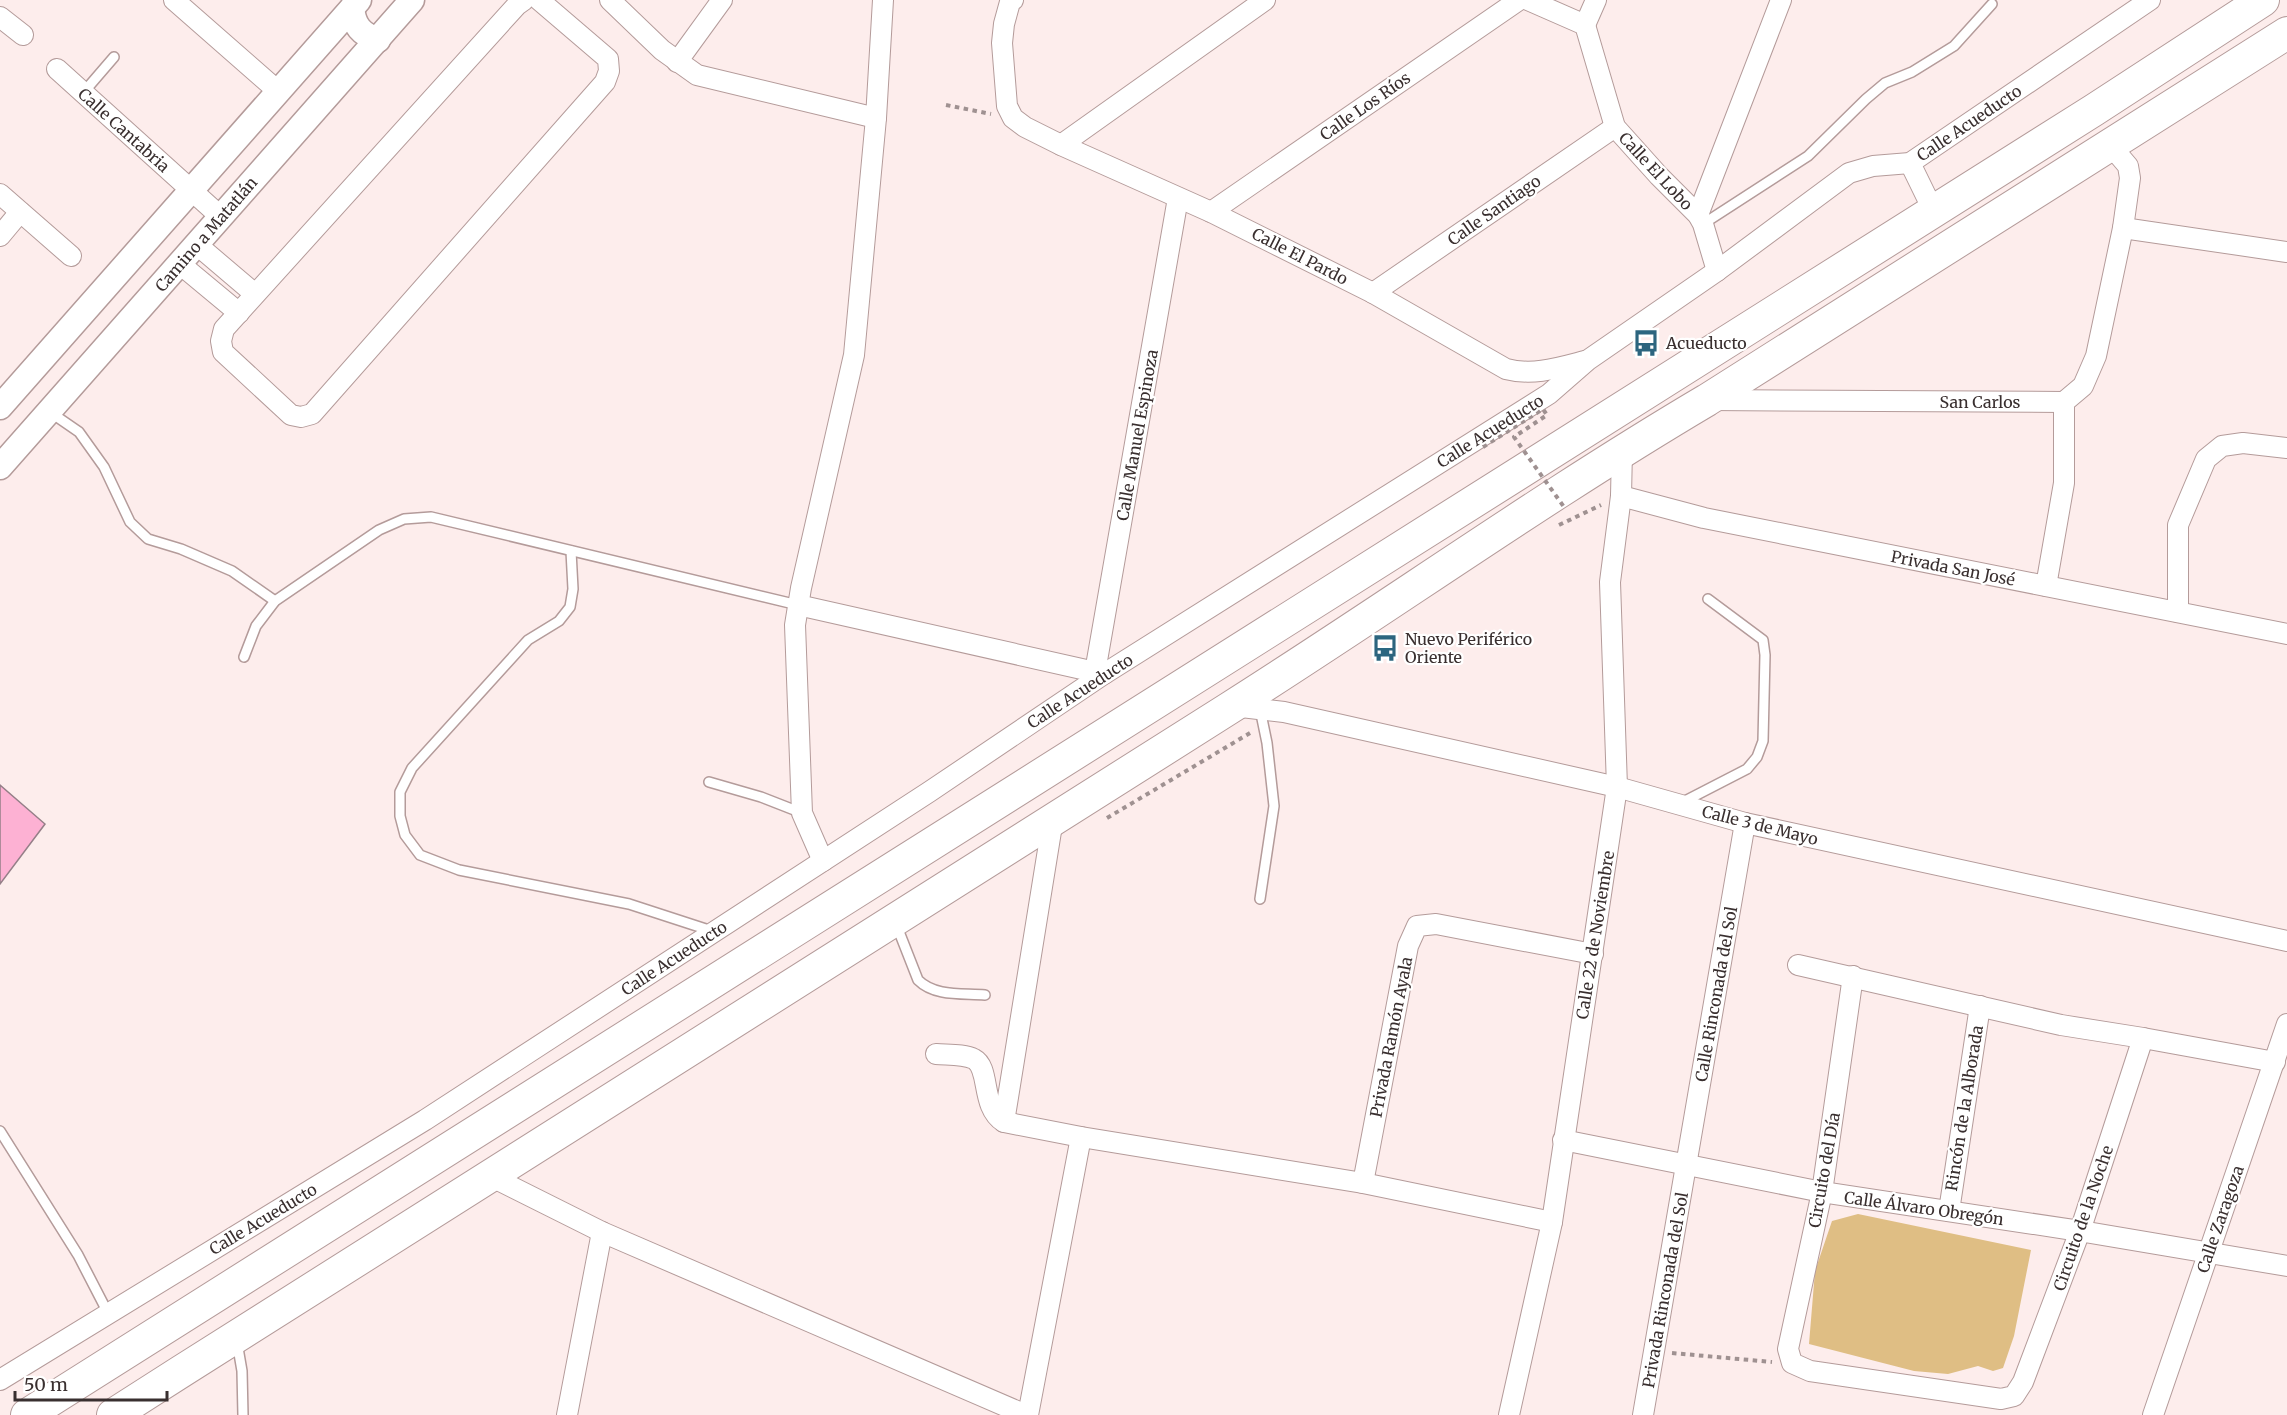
<svg xmlns="http://www.w3.org/2000/svg" width="2287" height="1415" font-family="Merriweather,serif">
	<rect width="100%" height="100%" fill="#fdedec"/>
	<path fill="#dfbe84" d="M1858,1214L2031,1250L2014,1336L2003,1368L1993,1371L1978,1366L1948,1374L1914,1371L1809,1344L1815,1271L1832,1221Z"/>
	<path fill="#fdb1d3" stroke="#957f88" stroke-width="1.5" d="M0,785L45,824L0,884Z"/>
	<g fill="none" stroke-linecap="round" stroke-linejoin="round">
		<defs>
			<g id="service">
				<path d="M83,93L114,57"/>
				<path d="M1703,224L1808,156L1866,99L1885,83L1912,72L1954,46L1992,4"/>
				<path d="M50,412L79,432L104,467L130,522L148,539L181,549L232,571L275,601"/>
				<path d="M571,551L573,589L570,607L559,621L528,640L412,768L400,792V816L405,835L420,855L459,870L629,904L712,931"/>
				<path d="M244,657L256,626L275,601L379,530L404,519L431,517L798,605"/>
				<path d="M709,782L761,797L802,813"/>
				<path d="M1681,803L1747,769L1757,757L1763,741L1765,655L1763,640L1708,599"/>
				<path d="M1260,899L1274,806L1267,743L1260,709"/>
				<path d="M896,924L918,980C935,997 963,993 985,995"/>
				<path d="M0,1131L78,1255L108,1313"/>
				<path d="M237,1342L242,1371L243,1415"/>
			</g>
			<g id="minor">
				<path d="M174,0L279,92"/>
				<path d="M524,0L517,5L224,329L221,341L223,352L291,415L301,417L312,414L605,82L609,71L608,59L539,0"/>
				<path d="M610,0L662,50L697,75L876,118"/>
				<path d="M1013,0L1010,2L1004,24L1002,43L1007,106L1013,118L1025,127L1061,145L1211,212L1373,293L1506,369C1533,376 1558,368 1585,361"/>
				<path d="M1528,0L1585,25L1615,127L1659,176L1698,215L1703,224L1717,271"/>
				<path d="M0,17L23,35"/>
				<path d="M1585,25L1596,0"/>
				<path d="M677,62L722,0"/>
				<path d="M57,69L221,217"/>
				<path d="M1061,145L1265,0"/>
				<path d="M1910,163L1933,210"/>
				<path d="M0,194L71,256"/>
				<path d="M1211,212L1519,0"/>
				<path d="M1698,215L1781,0"/>
				<path d="M2123,228L2287,252"/>
				<path d="M0,236L20,212"/>
				<path d="M196,244L255,294"/>
				<path d="M180,264L239,313"/>
				<path d="M1373,293L1615,127"/>
				<path d="M1709,400L2064,402L2083,386L2096,356L2123,228L2130,178L2128,166L2111,146"/>
				<path d="M1621,496L1704,518L2287,634"/>
				<path d="M2046,586L2064,483V402"/>
				<path d="M798,605L1104,674"/>
				<path d="M2178,612V525L2206,459L2222,446L2243,443L2287,448"/>
				<path d="M1095,672L1178,198"/>
				<path d="M1233,706L1284,712L1617,787L1745,823L2287,941"/>
				<path d="M823,861L802,813L795,625L801,588L854,355L876,118L883,0"/>
				<path d="M1798,965L2061,1025L2143,1038L2275,1062"/>
				<path d="M1853,976L1822,1192L1788,1349L1792,1363L1810,1371L2001,1399L2014,1396L2023,1382L2080,1231L2143,1038"/>
				<path d="M936,1054C948,1055 964,1054 974,1059C991,1068 980,1107 1004,1122L1081,1137L1363,1183L1552,1222"/>
				<path d="M1004,1122L1053,819"/>
				<path d="M1563,1140L1822,1192L2080,1231L2287,1266"/>
				<path d="M488,1175L602,1232L1026,1415"/>
				<path d="M1363,1183L1408,946L1417,926L1436,924L1593,954"/>
				<path d="M1949,1211L1980,1006"/>
				<path d="M0,1380L425,1120L929,792L1104,674L1549,394L1588,360L1717,271L1849,173L1873,166L1910,163L2150,0"/>
				<path d="M567,1415L602,1232"/>
				<path d="M1028,1415L1081,1137"/>
				<path d="M1509,1415L1552,1222L1617,787L1610,582L1621,496L1622,450"/>
				<path d="M1643,1415L1745,823"/>
				<path d="M2153,1415L2287,1024"/>
			</g>
			<g id="tertiary">
				<path d="M352,8C354,26 361,34 378,40"/>
				<path d="M0,407L359,0"/>
				<path d="M0,467L412,0"/>
			</g>
			<g id="trunk">
				<path d="M27,1415L2094,110L2263,0"/>
				<path d="M113,1415C484,1178 857,944 1228,709C1389,607 1543,497 1707,400L2287,33"/>
			</g>
		</defs>
		<use href="#service" stroke="#b49b9a" stroke-width="12"/>
		<use href="#minor" stroke="#b49b9a" stroke-width="22"/>
		<use href="#tertiary" stroke="#b49b9a" stroke-width="27"/>
		<use href="#trunk" stroke="#b49b9a" stroke-width="34"/>
		<g stroke="#9f9191" stroke-width="4" stroke-dasharray="4.5 4.5" stroke-linecap="butt">
			<path d="M946,105L991,114"/>
			<path d="M1559,525L1601,505"/>
			<path d="M1107,818L1250,733"/>
			<path d="M1672,1353L1772,1362"/>
		</g>
		<use href="#service" stroke="#fff" stroke-width="9"/>
		<use href="#minor" stroke="#fff" stroke-width="20"/>
		<use href="#tertiary" stroke="#fff" stroke-width="24"/>
		<use href="#trunk" stroke="#fff" stroke-width="32"/>
		<path stroke="#9f9191" stroke-width="4" stroke-dasharray="4.5 4.5" stroke-linecap="butt" d="M1483,447L1543,409L1547,415L1514,437L1564,507"/>
	</g>
	<defs>
		<symbol id="bus-bare" viewBox="-9 -9 18 18"><path d="M-5-6H5V4H4V6H2V4H-2V6H-4V4H-5ZM-3.5-4V0h7V-4ZM-3.5 1.2v1.5H-2V1.2ZM2 1.2v1.5H3.5V1.2Z" fill="#2c657f" stroke="#fff" stroke-width="2.5" paint-order="stroke"/></symbol>
	</defs>
	<g fill-rule="evenodd">
		<use href="#bus-bare" x="1627" y="324" width="38" height="38"/>
		<use href="#bus-bare" x="1366" y="629" width="38" height="38"/>
	</g>
	<g text-anchor="middle" dominant-baseline="central" stroke-width="4.5" stroke-linejoin="round" paint-order="stroke">
		<g font-size="16" fill="#392f2f" stroke="#fff">
			<text transform="translate(1365 106) rotate(-35)">Calle Los Ríos</text>
			<text transform="translate(1969 123) rotate(-34)">Calle Acueducto</text>
			<text transform="translate(124 130) rotate(42)">Calle Cantabria</text>
			<text transform="translate(1656 171) rotate(47)">Calle El Lobo</text>
			<text transform="translate(1494 210) rotate(-35)">Calle Santiago</text>
			<text transform="translate(206 234) rotate(-49)">Camino a Matatlán</text>
			<text transform="translate(1300 256) rotate(27)">Calle El Pardo</text>
			<text x="1980" y="402">San Carlos</text>
			<text transform="translate(1490 431) rotate(-32)">Calle Acueducto</text>
			<text transform="translate(1137 435) rotate(-80)">Calle Manuel Espinoza</text>
			<text transform="translate(1953 568) rotate(11)">Privada San José</text>
			<text transform="translate(1080 691) rotate(-33)">Calle Acueducto</text>
			<text transform="translate(1760 825) rotate(14)">Calle 3 de Mayo</text>
			<text transform="translate(1595 935) rotate(-81)">Calle 22 de Noviembre</text>
			<text transform="translate(674 958) rotate(-33)">Calle Acueducto</text>
			<text transform="translate(1716 994) rotate(-80)">Calle Rinconada del Sol</text>
			<text transform="translate(1391 1037) rotate(-79)">Privada Ramón Ayala</text>
			<text transform="translate(1964 1108) rotate(-81)">Rincón de la Alborada</text>
			<text transform="translate(1824 1170) rotate(-80)">Circuito del Día</text>
			<text transform="translate(1924 1208) rotate(8)">Calle Álvaro Obregón</text>
			<text transform="translate(2083 1218) rotate(-71)">Circuito de la Noche</text>
			<text transform="translate(263 1219) rotate(-31)">Calle Acueducto</text>
			<text transform="translate(2220 1219) rotate(-71)">Calle Zaragoza</text>
			<text transform="translate(1665 1290) rotate(-80)">Privada Rinconada del Sol</text>
		</g>
		<g font-size="16" fill="#392f2f" stroke="#fff" text-anchor="start">
			<text x="1666" y="343">Acueducto</text>
			<text x="1405" y="639">Nuevo Periférico<tspan x="1405" dy="18">Oriente</tspan></text>
		</g>
	</g>
	<path d="M15 1391v9h152v-9" fill="none" stroke="#392f2f" stroke-width="3"/>
	<text x="24" y="1391" font-size="18" fill="#392f2f" stroke="#ffffff" stroke-width="4.5" paint-order="stroke">50 m</text>
</svg>
